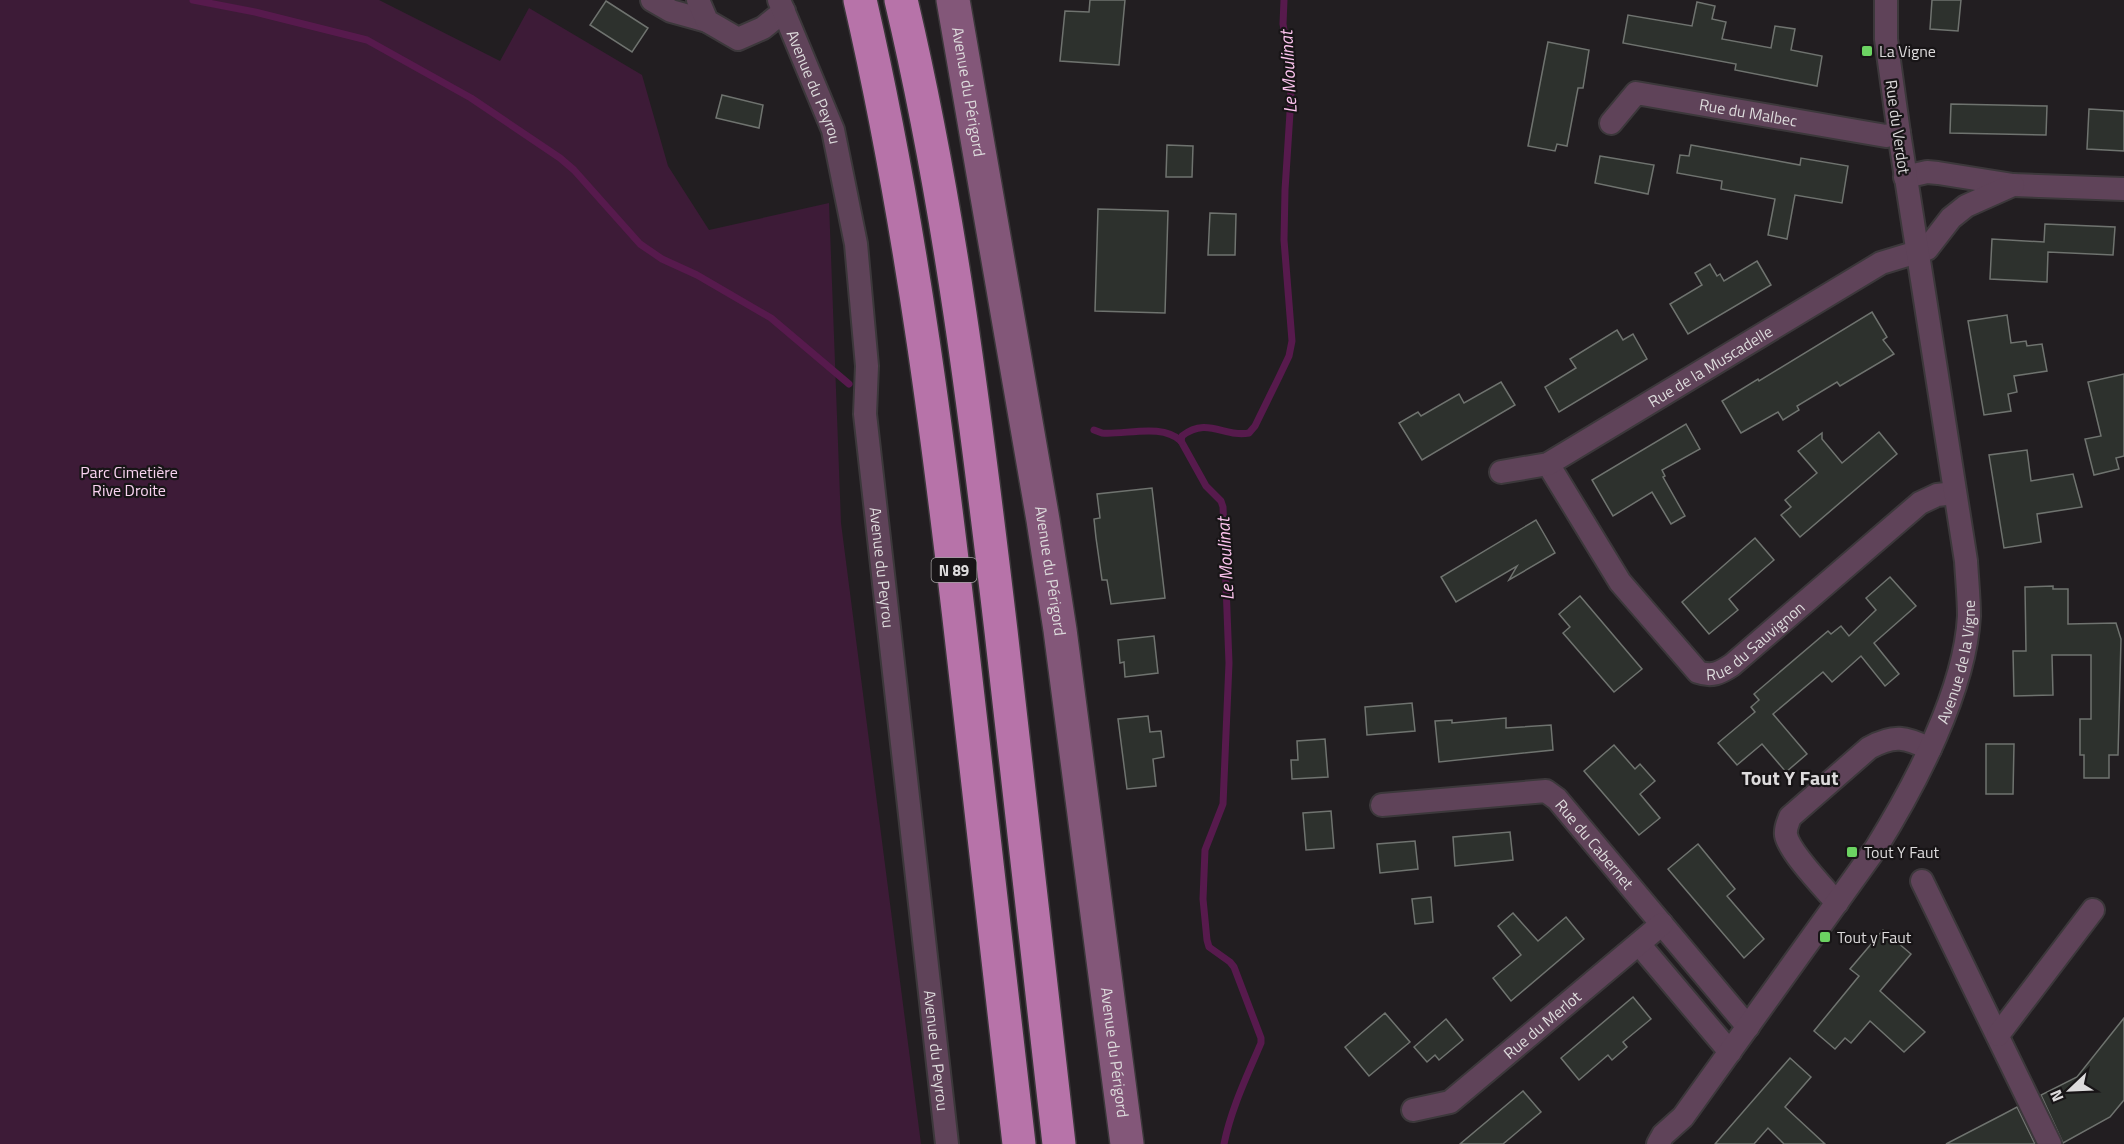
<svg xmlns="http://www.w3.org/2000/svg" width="2124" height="1144" font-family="'Titillium Web',sans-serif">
	<rect width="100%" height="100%" fill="#221e21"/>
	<path fill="#3d1b37" d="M0,0H379L500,61L529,8L642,75L668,166L709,230L829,203L841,523L921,1144H0Z"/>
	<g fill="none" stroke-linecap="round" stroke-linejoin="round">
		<g stroke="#571a4d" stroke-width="7">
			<path d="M193,0L255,12L367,40L471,98L560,158L574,170L640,244L662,259L697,275L771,318L849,384"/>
			<path d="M1094,430L1102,433C1126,435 1162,423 1181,441L1206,486L1221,501L1223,507L1229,663L1223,804L1205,850L1203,899L1207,940L1209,947L1230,962L1234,967L1261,1038V1043C1247,1076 1231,1109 1224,1144"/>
			<path d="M1181,441L1182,436C1207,416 1225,438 1249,433L1255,426L1279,377L1289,356L1292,341L1284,240L1285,190L1291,97L1288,53L1283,24L1284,0"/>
		</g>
	</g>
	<g fill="#2d312d" stroke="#6f736f" stroke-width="1.5">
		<path d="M1090,0H1125L1119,65L1060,61L1065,11L1089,12Z"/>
		<path d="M1932,0H1961L1958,31L1930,29Z"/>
		<path d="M606,1L648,28L632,52L590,25Z"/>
		<path d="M1697,2L1715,6L1712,19L1726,22L1722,39L1771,48L1775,26L1795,29L1791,50L1822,56L1817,86L1735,70L1736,64L1623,43L1628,15L1692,26Z"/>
		<path d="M1548,42L1589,50L1583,88H1578L1567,146L1557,144L1555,151L1528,146Z"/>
		<path d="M722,95L763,105L759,128L716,118Z"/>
		<path d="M1951,104L2047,106L2046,135L1950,133Z"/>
		<path d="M2089,109L2124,111V151L2087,149Z"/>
		<path d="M1167,145L1193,146L1192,177H1166Z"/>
		<path d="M1691,145L1800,165L1801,158L1848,166L1842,203L1795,195L1787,239L1768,235L1775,199L1721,189L1722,181L1677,173L1680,155L1689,156Z"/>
		<path d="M1600,156L1654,165L1648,194L1595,183Z"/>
		<path d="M1098,209L1168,211L1165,313L1095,311Z"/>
		<path d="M1210,213L1236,214L1235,255H1208Z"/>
		<path d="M2045,224L2115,227L2113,255L2048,252L2047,282L1990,279L1992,239L2044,242Z"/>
		<path d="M1757,261L1771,285L1688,334L1670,304L1702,285L1695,273L1710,264L1717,276L1720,274L1724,281Z"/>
		<path d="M1872,312L1887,337L1883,340L1894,354L1840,386L1837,382L1797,406L1799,410L1783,420L1778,412L1741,433L1722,401L1758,379L1759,381Z"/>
		<path d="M2007,315L2011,343L2026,341L2027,346L2042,344L2047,371L2014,376L2017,392L2008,394L2011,411L1984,415L1968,321Z"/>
		<path d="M1617,330L1623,340L1633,334L1647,359L1559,412L1545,387L1576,368L1570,359Z"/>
		<path d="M2124,374V456L2116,458L2119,469L2094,475L2085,439L2101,436L2088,382Z"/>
		<path d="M1501,382L1515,405L1422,460L1399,423L1418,412L1421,416L1459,394L1464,403Z"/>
		<path d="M1686,424L1700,449L1662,470L1665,476L1663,477L1685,516L1671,524L1652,492L1613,516L1592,480Z"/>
		<path d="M1879,432L1897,454L1800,537L1781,515L1791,507L1785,500L1817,473L1798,451L1822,433V439L1842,463Z"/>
		<path d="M2027,450L2031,481L2073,474L2082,507L2037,514L2041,542L2004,548L1989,455Z"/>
		<path d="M1152,488L1165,598L1111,604L1107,580H1102L1096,538L1094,519L1100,518L1097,494Z"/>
		<path d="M1536,520L1555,553L1509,580L1517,566L1456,602L1441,577Z"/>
		<path d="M1755,538L1774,560L1729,599L1738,610L1709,634L1682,602Z"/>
		<path d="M1890,577L1916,606L1874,643L1899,674L1885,686L1861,656L1832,682L1823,672L1773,714L1807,754L1786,772L1762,744L1737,765L1718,743L1755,712L1751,707L1759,700L1754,694L1828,631L1831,634L1841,626L1849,636L1876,610L1866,598Z"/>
		<path d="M2053,586V589H2068V624L2116,623L2121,639L2118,755H2109V778H2084V755H2080V719H2091V655H2052L2053,695L2014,696L2013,651H2026L2025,587Z"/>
		<path d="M1580,596L1642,669L1614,692L1563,633L1570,627L1559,614Z"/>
		<path d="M1154,636L1158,673L1125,677L1124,662L1120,663L1118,640Z"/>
		<path d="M1412,703L1415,731L1367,735L1365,707Z"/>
		<path d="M1148,716L1150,732L1161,731L1164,757L1153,759L1156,786L1127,789L1118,719Z"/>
		<path d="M1506,718V728L1551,725L1553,750L1439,762L1435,721L1452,720V723Z"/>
		<path d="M1325,739L1328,777L1292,779L1291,760H1298L1297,741Z"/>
		<path d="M1986,744H2014L2013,794H1986Z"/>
		<path d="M1614,745L1635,769L1640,764L1655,781L1640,794L1660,818L1639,835L1584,771Z"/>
		<path d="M1331,811L1334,848L1306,850L1303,813Z"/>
		<path d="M1510,832L1513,860L1455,866L1453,837Z"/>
		<path d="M1415,841L1418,869L1380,873L1377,844Z"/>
		<path d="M1698,844L1735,889L1727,896L1764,939L1744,958L1668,869Z"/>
		<path d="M1431,897L1433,922L1415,924L1412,899Z"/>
		<path d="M1513,913L1538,941L1566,917L1584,939L1511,1001L1493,978L1521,955L1498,926Z"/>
		<path d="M1883,930L1911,954L1880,991L1925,1032L1904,1052L1870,1021L1851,1043L1845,1038L1835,1049L1814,1031L1859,976L1850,969Z"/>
		<path d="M1633,997L1651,1019L1623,1042L1627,1047L1612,1060L1608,1055L1579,1080L1561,1058Z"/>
		<path d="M1385,1013L1410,1042L1369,1076L1345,1047Z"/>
		<path d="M2124,1018V1100L2110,1117L2063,1143L2041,1095L2077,1077Z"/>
		<path d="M1446,1019L1463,1040L1439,1060L1435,1055L1427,1062L1414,1047Z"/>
		<path d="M1790,1058L1811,1077L1785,1107L1825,1144H1784L1768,1128L1754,1144H1715Z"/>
		<path d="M1523,1091L1541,1112L1503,1144H1460Z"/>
		<path d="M2017,1107L2035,1144H1946L2002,1115Z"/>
	</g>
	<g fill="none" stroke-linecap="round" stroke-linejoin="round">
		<defs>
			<g id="street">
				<path d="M652,0L671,11L707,21"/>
				<path d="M698,0L707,21L738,39L763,28L784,11"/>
				<path id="s1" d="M779,0L833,130L856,244L867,366L865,414L947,1144"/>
				<path id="s2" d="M1611,123L1636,93L1886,136L1899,133"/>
				<path d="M1905,177L1927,172L1938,173L2013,185L2124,189"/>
				<path id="s3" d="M1548,464L1620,582L1698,672C1712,677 1720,673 1732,665L1920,503L1937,495L1955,493"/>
				<path id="s4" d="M1501,472L1548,464L1881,263L1927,249L1951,218L1966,206L2013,185"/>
				<path id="s5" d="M1382,805L1546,791L1557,799L1748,1027"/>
				<path d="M1922,881L2050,1144"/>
				<path d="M1837,903C1824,888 1789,852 1786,835C1785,828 1788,823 1790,817L1869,748C1894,734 1906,737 1930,749"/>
				<path d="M1639,944L1730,1052"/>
				<path d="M1998,1035L2093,910"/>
				<path id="s6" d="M1413,1110L1450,1102L1662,924"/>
				<path id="s7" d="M1658,1144L1663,1135L1683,1117L1876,848C1915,785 1965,691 1969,616C1969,598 1967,579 1966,561L1899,133L1886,39V0"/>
			</g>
			<g id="secondary">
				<path id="s8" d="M953,0L1043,520L1060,630L1127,1144"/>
			</g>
			<g id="highway">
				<path d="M860,0C912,226 941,457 967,688C985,840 1002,992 1019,1144"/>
				<path d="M901,0C950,207 976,419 1001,631C1020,802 1040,973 1059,1144"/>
			</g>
		</defs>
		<use href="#street" stroke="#3c383b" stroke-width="26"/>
		<use href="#secondary" stroke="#3c383b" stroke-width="36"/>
		<use href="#highway" stroke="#3c383b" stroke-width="36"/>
		<use href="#street" stroke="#5f4359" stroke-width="22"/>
		<use href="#secondary" stroke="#835779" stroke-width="33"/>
		<use href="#highway" stroke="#b773a9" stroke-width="33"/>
	</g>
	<g fill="#6cd362" stroke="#181517" stroke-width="2">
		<rect x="1861" y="45" width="12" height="12" rx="3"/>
		<rect x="1846" y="846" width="12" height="12" rx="3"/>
		<rect x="1819" y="931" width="12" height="12" rx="3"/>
	</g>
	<g text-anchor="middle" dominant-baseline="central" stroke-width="4.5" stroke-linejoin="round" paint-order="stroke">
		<rect fill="#181517" stroke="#a2a0a1" stroke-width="1.5" x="931.5" y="558" width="45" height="24" rx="4.5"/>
		<g font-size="15" font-weight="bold" fill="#dddbdc">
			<text x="954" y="570">N 89</text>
		</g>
		<g font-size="16" fill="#dddbdc" stroke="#181517" text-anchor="start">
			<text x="1879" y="51">La Vigne</text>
			<text x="1864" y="852">Tout Y Faut</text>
			<text x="1837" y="937">Tout y Faut</text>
		</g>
		<g font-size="16" fill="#dddbdc" stroke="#181517">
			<text stroke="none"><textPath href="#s1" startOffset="94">Avenue du Peyrou</textPath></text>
			<text stroke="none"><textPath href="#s8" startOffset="93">Avenue du Périgord</textPath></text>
			<text stroke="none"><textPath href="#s2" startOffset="153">Rue du Malbec</textPath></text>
			<text transform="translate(1898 127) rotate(82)">Rue du Verdot</text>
			<text stroke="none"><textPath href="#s4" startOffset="237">Rue de la Muscadelle</textPath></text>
			<text stroke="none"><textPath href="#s1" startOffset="582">Avenue du Peyrou</textPath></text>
			<text stroke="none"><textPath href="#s8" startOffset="579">Avenue du Périgord</textPath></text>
			<text stroke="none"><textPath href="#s3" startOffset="326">Rue du Sauvignon</textPath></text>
			<text stroke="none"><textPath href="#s7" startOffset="573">Avenue de la Vigne</textPath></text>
			<text stroke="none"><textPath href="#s5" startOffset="237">Rue du Cabernet</textPath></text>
			<text stroke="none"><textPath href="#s6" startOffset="158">Rue du Merlot</textPath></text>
			<text stroke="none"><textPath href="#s1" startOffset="1068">Avenue du Peyrou</textPath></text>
			<text stroke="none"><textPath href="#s8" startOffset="1065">Avenue du Périgord</textPath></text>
		</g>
		<g font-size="16" fill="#f9d3f0" stroke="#181517">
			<text x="129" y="472">Parc Cimetière<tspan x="129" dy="18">Rive Droite</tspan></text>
		</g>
		<g font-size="18" font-style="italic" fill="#fec5f0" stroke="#181517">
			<text transform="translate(1288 72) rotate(-93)">Le Moulinat</text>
			<text transform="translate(1225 559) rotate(-93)">Le Moulinat</text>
		</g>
		<g font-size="20" font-weight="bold" fill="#dddbdc" stroke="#181517">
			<text x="1790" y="777">Tout Y Faut</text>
		</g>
	</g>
	<g transform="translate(2070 1090) rotate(247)" stroke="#181517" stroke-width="4.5" paint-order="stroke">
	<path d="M0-4.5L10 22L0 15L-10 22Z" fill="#dddbdc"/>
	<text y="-9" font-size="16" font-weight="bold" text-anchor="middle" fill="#dddbdc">N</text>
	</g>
</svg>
